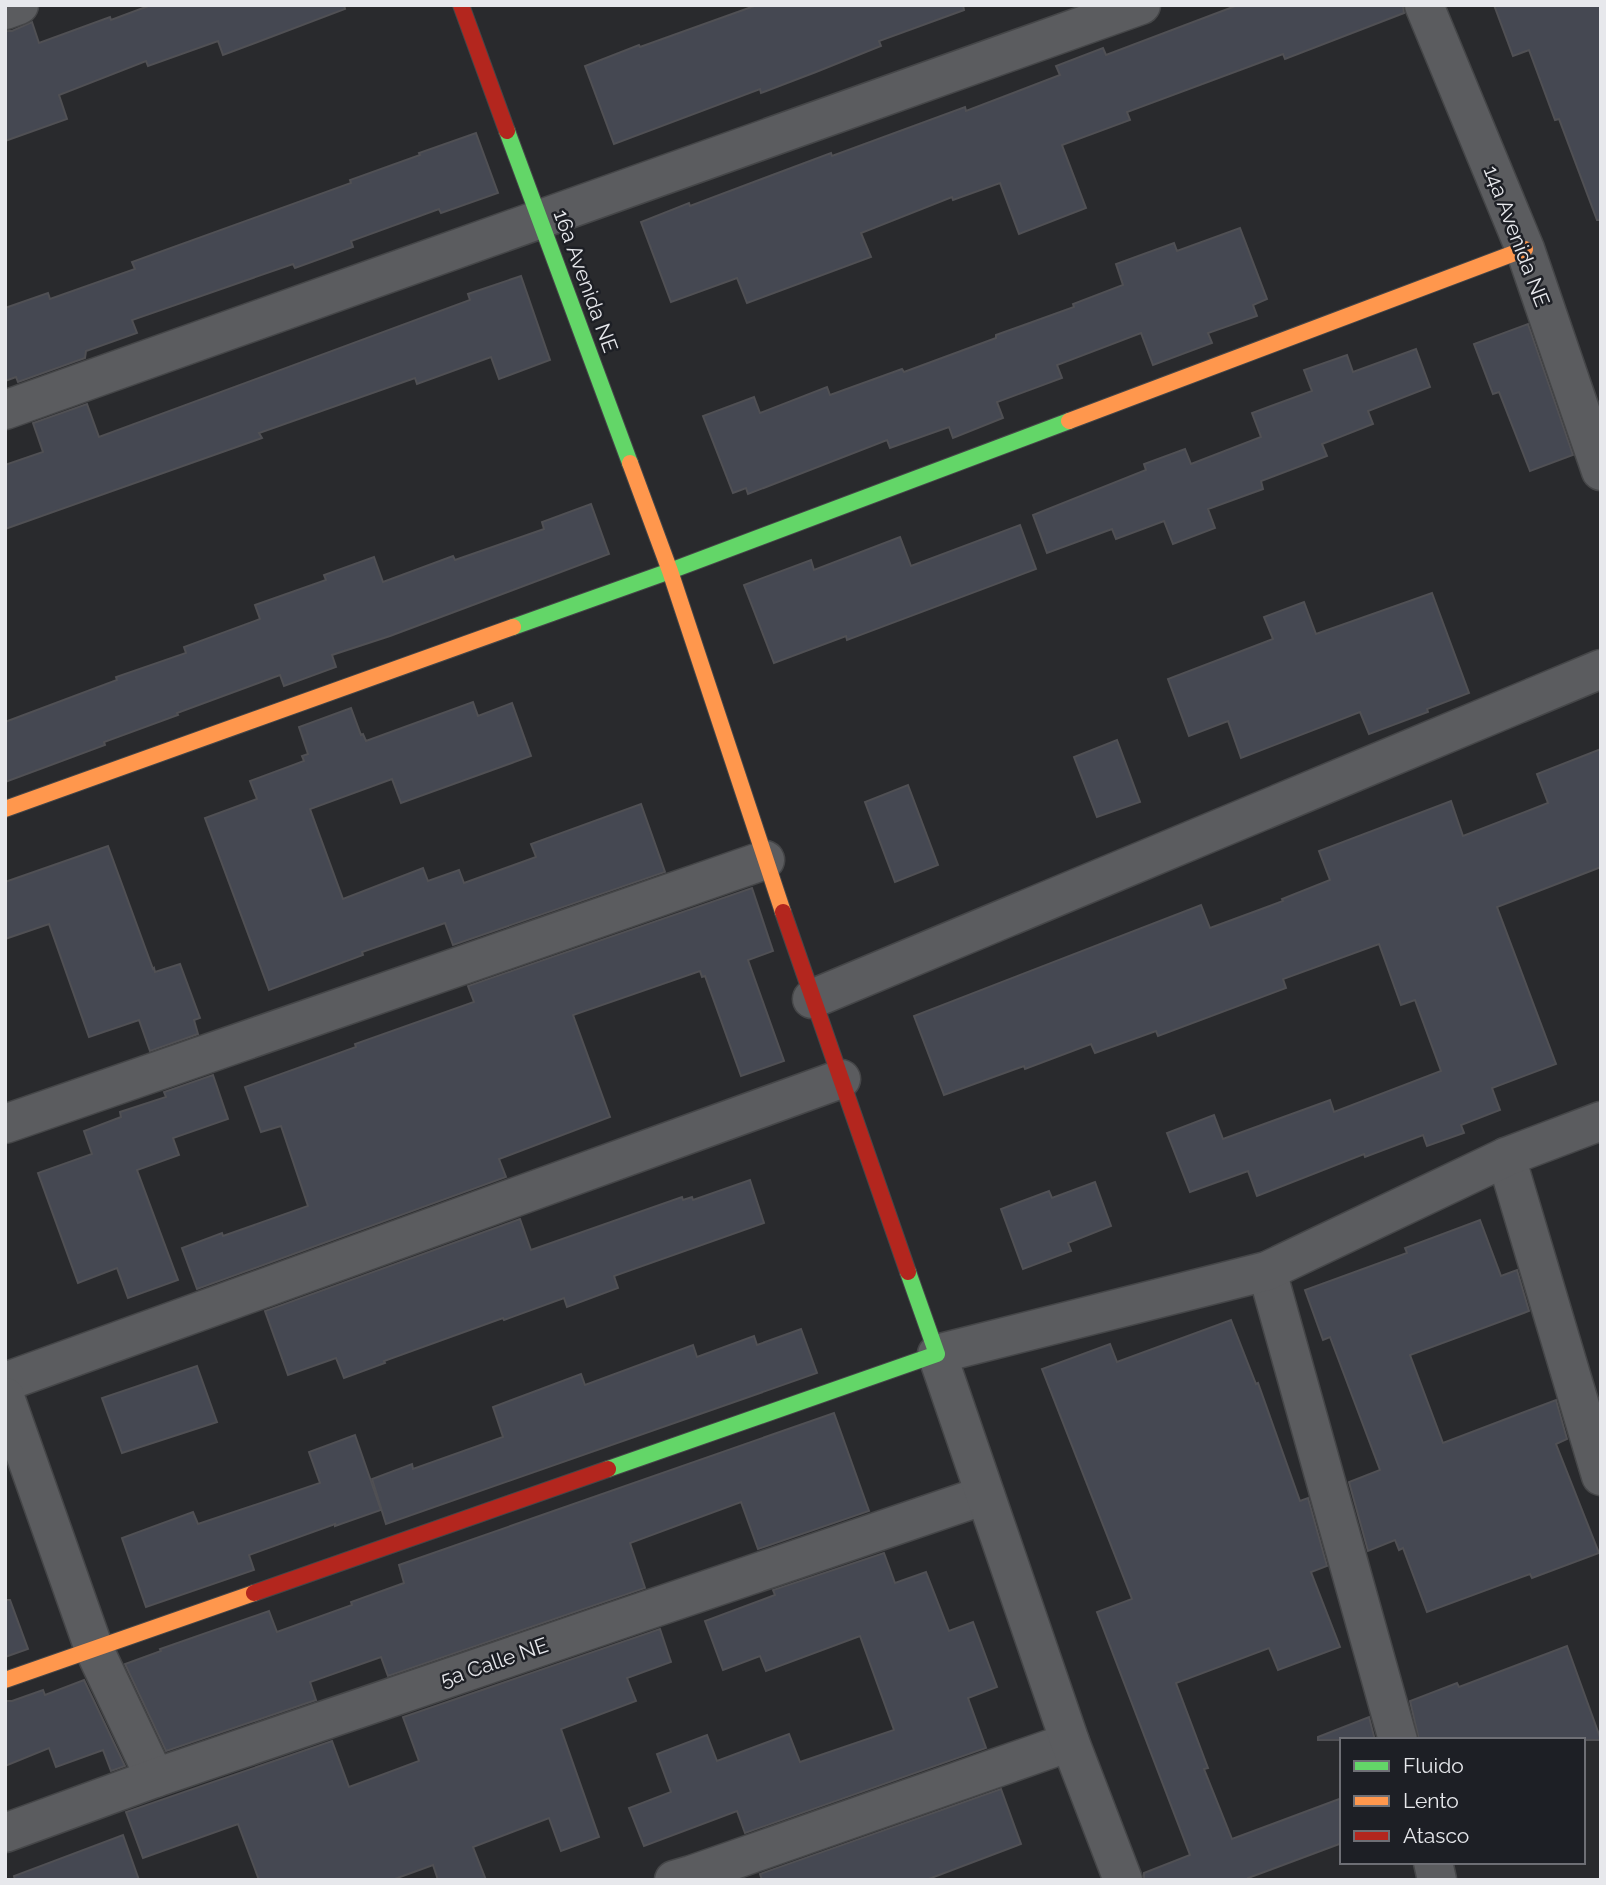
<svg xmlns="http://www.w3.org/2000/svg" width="1606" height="1885" font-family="Raleway,sans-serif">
	<rect width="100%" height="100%" fill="#292a2d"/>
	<g fill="#454852" stroke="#505054" stroke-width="2">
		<path d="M151,5H344L345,9L223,55L218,41L148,66L146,61L59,95L67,119L5,141V31H12L32,22L39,43L110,17L111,20Z"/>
		<path d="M757,5H963L964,10L879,41L881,46L816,72L761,93L760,89L614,144L585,66L639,45L640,47Z"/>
		<path d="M1238,5H1403L1404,13L1285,59L1283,54L1127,112L1130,120L1062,145L1086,208L1019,234L1000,183L953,200L952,197L861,233L871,257L747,303L737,278L671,302L641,222L689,203L690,206L831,153L832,156L965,107L966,111L1060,75L1056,66L1103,48L1106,55Z"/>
		<path d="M1494,5H1601V220H1597L1559,119L1555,120L1529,50L1513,56Z"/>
		<path d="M476,133L498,193L441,213L439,209L351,241L353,247L295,268L293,264L132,320L137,333L86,351L85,358L18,382L16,377L5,381V308L48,293L50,299L135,269L132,262L351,183L350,180L420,155L419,153Z"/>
		<path d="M1240,228L1267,299L1253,305L1257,316L1208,333L1212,343L1153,365L1141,333L1057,365L1062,378L997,402L1003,418L953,438L949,427L890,448L887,440L748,494L746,488L733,493L703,416L754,397L760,413L827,387L830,395L902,369L904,372L996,338V335L1074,307L1073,304L1123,285L1116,264L1174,243L1177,251Z"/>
		<path d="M521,276L550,360L499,379L491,357L417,384L415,378L259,433L262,438L5,529V465L43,452L33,423L87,404L99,437L470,300L468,294Z"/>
		<path d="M1528,324L1573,455L1530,471L1499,392L1493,394L1474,344Z"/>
		<path d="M1416,349L1430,387L1368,411L1373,424L1322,444L1327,456L1261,481L1263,489L1208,509L1215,528L1173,544L1164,521L1116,539L1112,529L1047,553L1033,515L1146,470L1144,464L1185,449L1191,464L1261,437L1252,413L1312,391L1304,370L1347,355L1353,372Z"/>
		<path d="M591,504L609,554L390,636L332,655L336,667L284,686L280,675L177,713L178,715L104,742L105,745L5,782V722L117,680L116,677L186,653L184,647L260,619L255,605L326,580L324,575L374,557L383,582L453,556L455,560L544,529L542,522Z"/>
		<path d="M1020,525L1036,569L847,640L846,636L774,663L744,585L811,560L814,570L900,537L911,566Z"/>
		<path d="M1432,593L1469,693L1427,709L1428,712L1369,734L1360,712L1241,758L1228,721L1189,736L1168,679L1273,639L1264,617L1304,602L1316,634Z"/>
		<path d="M473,702L478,716L512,703L531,756L401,803L392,779L310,809L343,899L423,868L428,881L459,870L464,883L536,857L531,844L641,804L665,872L453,945L445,923L362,952L363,955L269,990L205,818L257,799L250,781L304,761L302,756L308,754L299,727L351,708L361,735L363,734L366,741Z"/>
		<path d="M1117,740L1140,802L1097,817L1074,757Z"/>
		<path d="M1601,749V867L1497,907L1556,1064L1492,1088L1500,1110L1461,1125L1464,1133L1427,1146L1423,1135L1365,1157L1364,1154L1257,1196L1248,1171L1190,1192L1167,1133L1214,1115L1223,1139L1330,1100L1334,1112L1441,1071L1415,1000L1401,1005L1379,944L1283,979L1286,988L1158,1036L1156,1031L1095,1053L1091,1044L1025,1069L1024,1066L944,1095L914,1016L1201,905L1210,928L1283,901L1282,899L1330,880L1319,851L1451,801L1463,836L1548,803L1537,774Z"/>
		<path d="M908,785L938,865L895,882L865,802Z"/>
		<path d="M108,846L153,969L154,968L155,972L180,964L200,1018L194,1020L198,1034L150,1051L139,1020L89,1037L49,924L5,939V882Z"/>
		<path d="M752,888L773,951L748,960L784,1061L741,1076L705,976L702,977L700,971L573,1015L610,1117L499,1159L506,1177L197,1289L182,1248L222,1233L223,1236L308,1206L281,1126L261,1132L245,1087L356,1047L355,1044L474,1002L468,986Z"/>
		<path d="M213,1075L228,1119L173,1138L179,1155L137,1170L178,1280L128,1298L117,1268L78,1283L38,1173L92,1154L84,1131L121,1117L120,1112L166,1097L164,1092Z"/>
		<path d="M750,1180L764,1223L614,1276L618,1288L567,1307L564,1298L504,1320L503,1318L384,1361L385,1363L344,1378L336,1358L288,1375L265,1311L520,1219L531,1250L682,1197L683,1200L692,1197L693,1200Z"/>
		<path d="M1095,1182L1111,1226L1068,1243L1071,1251L1023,1269L1001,1209L1049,1191L1052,1198Z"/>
		<path d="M1480,1220L1501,1276L1517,1270L1529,1311L1410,1355L1443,1443L1556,1400L1567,1439L1556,1444L1599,1553L1532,1578L1530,1574L1427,1612L1403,1548L1399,1550L1395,1540L1368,1551L1349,1482L1380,1470L1330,1337L1323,1340L1305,1290L1407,1253L1405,1248Z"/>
		<path d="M1231,1320L1256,1384L1258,1383L1300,1501L1308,1498L1327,1566L1311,1572L1340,1647L1278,1670L1269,1648L1176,1683L1208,1768L1204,1769L1232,1839L1342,1798V1843L1248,1878L1249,1880H1144V1873L1190,1855L1097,1612L1132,1599L1042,1369L1110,1344L1117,1362Z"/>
		<path d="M801,1329L817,1373L386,1524L372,1479L412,1464L413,1469L503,1437L493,1407L581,1374L585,1385L693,1345L697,1357L754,1336L757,1345Z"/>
		<path d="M197,1366L217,1422L122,1453L102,1398Z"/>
		<path d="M834,1413L869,1511L758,1549L741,1502L630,1543L645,1588L388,1676L381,1657L310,1682L316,1700L166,1751L125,1664L161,1651L160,1649L269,1611L277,1632L352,1605L351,1602L404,1583L399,1565Z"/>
		<path d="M355,1435L381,1510L335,1526V1524L249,1555L254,1570L146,1607L122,1538L193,1512L198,1524L320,1483L309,1452Z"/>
		<path d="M884,1553L895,1583L926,1572L949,1631L973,1622L997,1687L968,1698L986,1748L745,1833L737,1811L644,1846L629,1808L671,1792L657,1754L707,1735L717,1761L789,1734L800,1762L894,1730L860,1636L766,1671L760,1656L723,1670L705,1621L775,1595L773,1590Z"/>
		<path d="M5,1600H10L28,1649L5,1657Z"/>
		<path d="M660,1629L671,1662L627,1678L636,1701L561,1729L599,1837L561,1851L549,1818L473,1847L486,1880H438L433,1865L392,1880H259L238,1824L143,1858L126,1812L332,1741L349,1787L419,1761L403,1717Z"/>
		<path d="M1567,1646L1601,1740H1419L1410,1701L1457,1683L1459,1687Z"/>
		<path d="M84,1680L125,1766L111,1771L103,1750L56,1767L49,1748L5,1766V1701H12L43,1690L45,1695Z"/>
		<path d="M1369,1717L1375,1740H1318V1737Z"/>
		<path d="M1001,1789L1021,1844L926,1880H762L760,1874Z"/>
		<path d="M123,1835L139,1880H15L14,1876Z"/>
	</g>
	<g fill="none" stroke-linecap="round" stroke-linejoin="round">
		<defs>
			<g id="street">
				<path d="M1424,5L1525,249L1601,471"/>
				<path d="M5,10L19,5"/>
				<path d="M5,410L1141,5"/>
				<path d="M812,999L1601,669"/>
				<path d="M5,1124L765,860"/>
				<path d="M1506,1157L1601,1476"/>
				<path d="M1267,1271L1398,1740"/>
				<path d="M5,1382L841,1079"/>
				<path d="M5,1397L94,1649L155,1778"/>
				<path d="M5,1833L155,1778L985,1495"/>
				<path d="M1433,1862L1437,1880"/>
				<path d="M674,1880L691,1875L1070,1742"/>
				<path d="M1123,1880L1070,1742L937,1354L1267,1271L1506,1157L1601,1121"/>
			</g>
			<g id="fast">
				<path d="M507,131L630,463"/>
				<path d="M513,627L670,571L1069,421"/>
				<path d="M608,1469L937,1354L908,1272"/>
			</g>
			<g id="slow">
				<path d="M1069,421L1525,249"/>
				<path d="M630,463L670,571L783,912"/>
				<path d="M5,809L513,627"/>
				<path d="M5,1680L254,1593"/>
			</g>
			<g id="jam">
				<path d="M461,5L507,131"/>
				<path d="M783,912L908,1272"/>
				<path d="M254,1593L608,1469"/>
			</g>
		</defs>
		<use href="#street" stroke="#454648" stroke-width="41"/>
		<use href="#fast" stroke="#454648" stroke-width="18"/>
		<use href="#slow" stroke="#454648" stroke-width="18"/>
		<use href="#jam" stroke="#454648" stroke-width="18"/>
		<use href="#street" stroke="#5b5c5f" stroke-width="38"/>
		<use href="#fast" stroke="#63d668" stroke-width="16"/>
		<use href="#slow" stroke="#ff974d" stroke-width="16"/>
		<use href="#jam" stroke="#b3261e" stroke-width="16"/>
	</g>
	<g text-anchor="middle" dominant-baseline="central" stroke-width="5" stroke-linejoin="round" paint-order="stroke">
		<g font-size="21" fill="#e7e8ec" stroke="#1d1f25">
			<text transform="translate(1517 236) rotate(69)">14a Avenida NE</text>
			<text transform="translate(586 281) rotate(70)">16a Avenida NE</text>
			<text transform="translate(494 1662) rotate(-19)">5a Calle NE</text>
		</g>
	</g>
	<rect width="1606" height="1885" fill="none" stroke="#e7e8ec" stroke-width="14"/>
	<rect x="1340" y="1738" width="245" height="126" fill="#1d1f25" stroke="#6e6f75" stroke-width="2"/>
	<rect x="1354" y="1761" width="35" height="10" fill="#63d668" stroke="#6e6f75" stroke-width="2"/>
	<text x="1403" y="1773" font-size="21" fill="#e7e8ec">Fluido</text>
	<rect x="1354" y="1796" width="35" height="10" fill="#ff974d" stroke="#6e6f75" stroke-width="2"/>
	<text x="1403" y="1808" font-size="21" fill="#e7e8ec">Lento</text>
	<rect x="1354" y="1831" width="35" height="10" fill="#b3261e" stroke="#6e6f75" stroke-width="2"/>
	<text x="1403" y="1843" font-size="21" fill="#e7e8ec">Atasco</text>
</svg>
